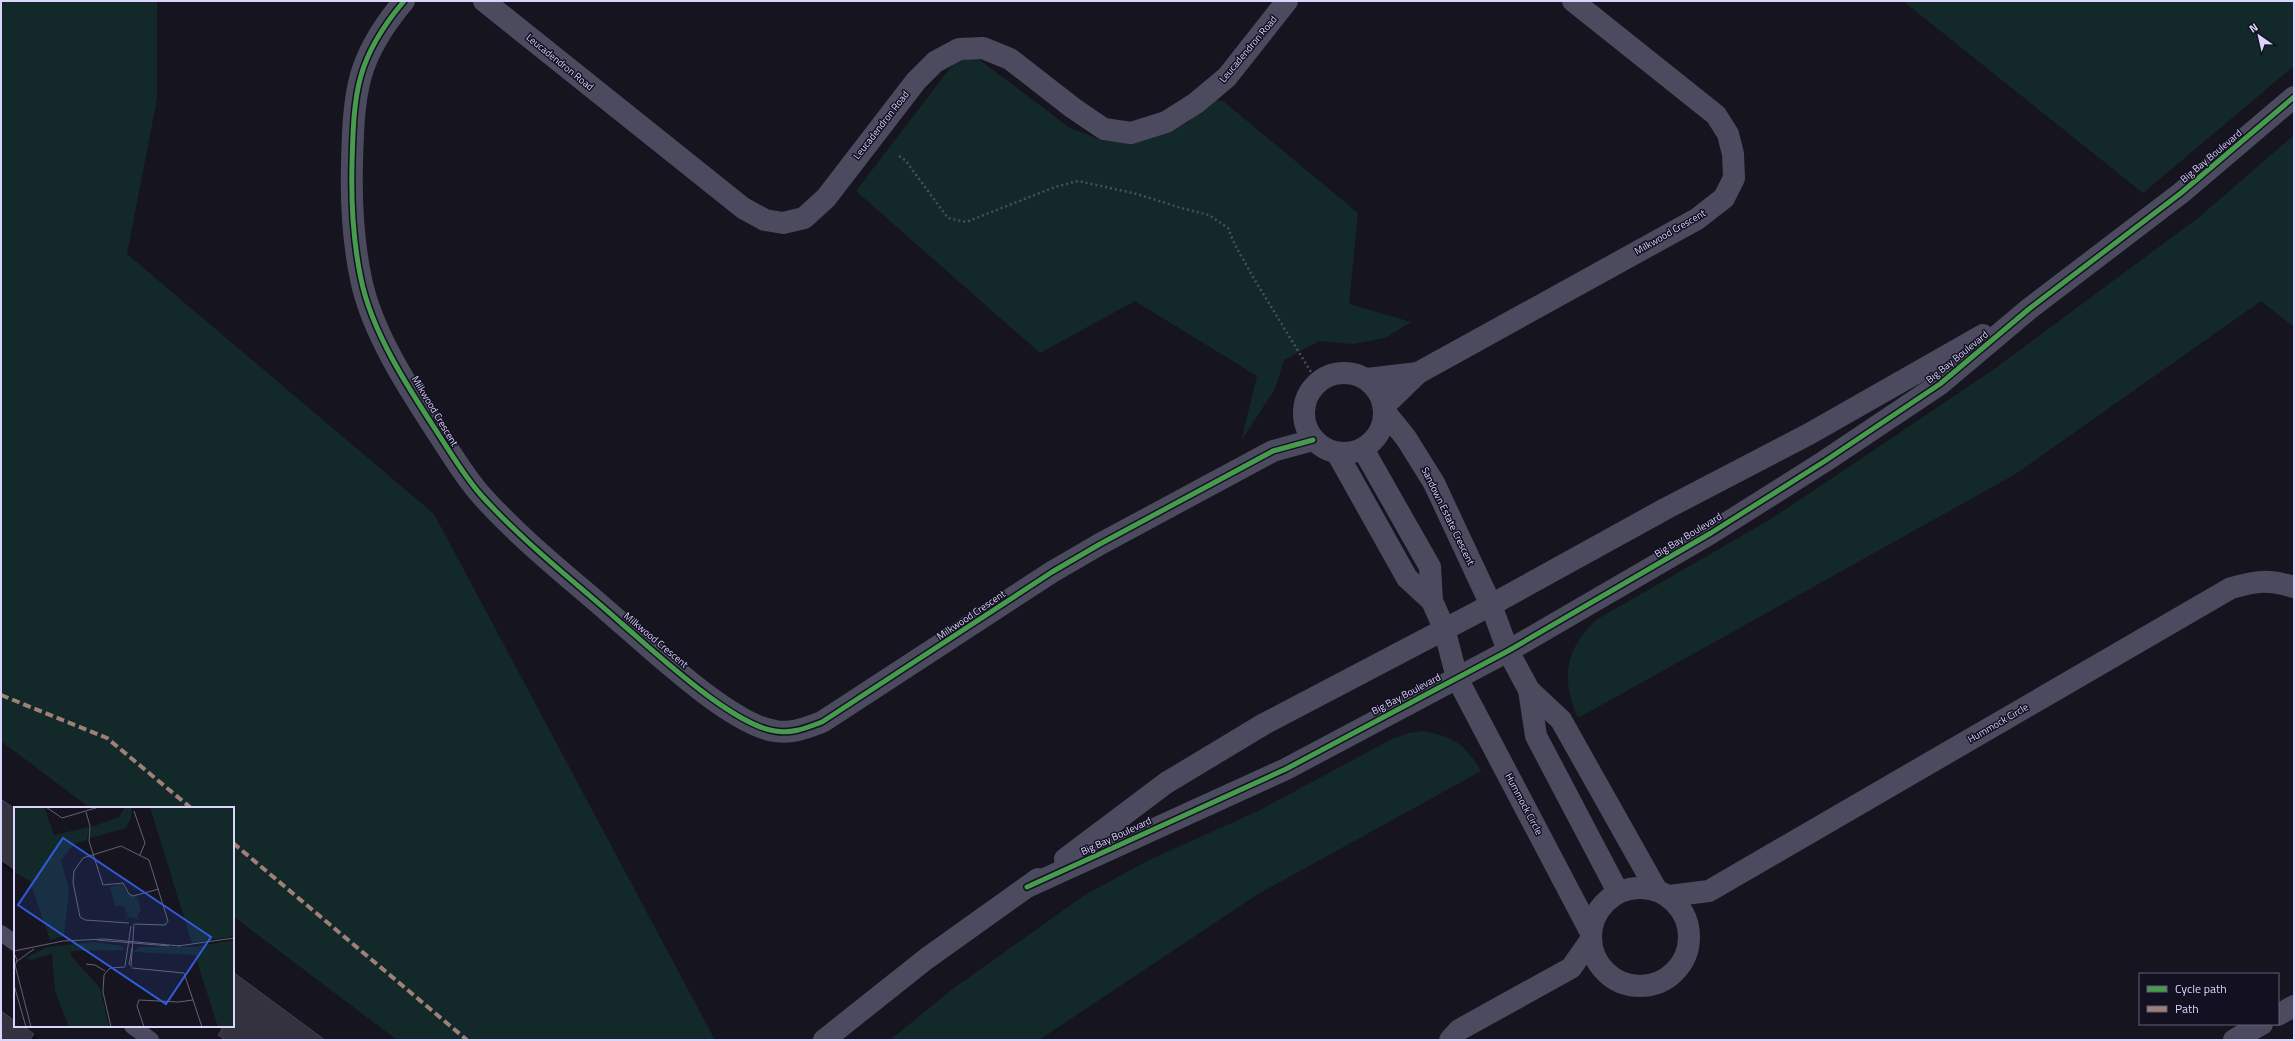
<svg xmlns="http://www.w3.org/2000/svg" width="2295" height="1041" font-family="'Titillium Web',sans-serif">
	<defs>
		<filter id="shadow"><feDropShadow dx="2.5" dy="4.5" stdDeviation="2" flood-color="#0009"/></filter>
	</defs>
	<rect width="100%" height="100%" fill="#16141e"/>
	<g fill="#132929">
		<path d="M1,1H157V99L127,254L434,514L715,1040H397L233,916V808H90L1,741Z"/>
		<path d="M1903,1H2294V66L2143,193Z"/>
		<path d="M977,58L1070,128L1104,141H1139L1187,123L1208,99L1223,101L1358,213L1349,304L1411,322L1385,338L1353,344L1319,341L1284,360L1275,389L1241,441L1257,376L1135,301L1040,353L856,191L957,59Z"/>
		<path d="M2294,135V327L2261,301L2014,475L1578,718C1561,680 1564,650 1596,620L1771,519L1990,372L2198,218Z"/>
		<path d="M1424,731C1454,737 1466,745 1481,771L1258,894L1039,1040H890L954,988L1085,895L1147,861L1258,811L1392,739L1408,733Z"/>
	</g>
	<g fill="#343240" stroke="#433f51" filter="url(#shadow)">
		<path d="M1,799L15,809V870L1,860Z"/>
		<path d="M233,972L325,1040H225L218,1035L222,1029L218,1026H233Z"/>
		<path d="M1,1011L15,1021V1026H23L34,1034L30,1040H1Z"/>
	</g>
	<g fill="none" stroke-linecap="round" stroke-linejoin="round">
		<path stroke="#46505c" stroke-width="2.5" stroke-dasharray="2 3" stroke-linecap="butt" d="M899,156L905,160L948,218L966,222L1055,187L1078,181L1137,194L1181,208L1209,215L1228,228L1235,245L1253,277L1317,382"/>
		<g stroke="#4c4a5f" stroke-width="16">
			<path d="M1,933L15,943"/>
			<path d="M132,1026L151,1040"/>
		</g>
		<g stroke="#4c4a5f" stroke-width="22">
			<path d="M404,1C356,58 354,91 352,163C351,201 353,241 361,279C372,333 409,389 439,435C452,455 465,477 481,495C523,542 574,581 621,623C655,652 732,725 775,731C792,734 806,728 822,722L1052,572L1100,544L1273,451L1313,440"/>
			<path d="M484,1L743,208L765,220L783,223L804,218L826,198L916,81L935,62L959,49L983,48L1010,59L1073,108L1104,129L1131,133L1166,122L1196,103L1227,77L1287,1"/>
			<circle cx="1344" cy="413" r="40"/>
			<path d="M1367,379L1418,373"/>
			<path d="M1384,406L1418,373L1697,219L1724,198L1734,178L1733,154L1728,134L1716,115L1573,1"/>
			<path d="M1385,412L1406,438L1434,483L1491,605L1508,651L1529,690L1561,720L1656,889"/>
			<path d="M1363,449L1430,567L1432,601L1444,628L1457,678L1590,931"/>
			<path d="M1337,453L1407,578L1432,601"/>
			<path d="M1529,690L1536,736L1618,892"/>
			<circle cx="1640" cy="937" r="49"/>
			<path d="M1669,896L1709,891L2231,588C2257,581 2268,579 2294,587"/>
			<path d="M2278,1015L2294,1006"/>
			<path d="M1450,1040L1459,1030L1571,968L1590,941"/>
			<path d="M2234,1040L2262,1024"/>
		</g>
		<g stroke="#4c4a5f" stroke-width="22">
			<path d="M1065,859L1166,783L1264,724L1491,605L1665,509L1809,434L1983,335"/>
			<path d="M1027,887L1286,769L1508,651L1711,533L1825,461L1940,384L2029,309L2181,193L2294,97"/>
			<path d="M824,1040L926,959L1038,879"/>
		</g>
		<g stroke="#9e8076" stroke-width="4" stroke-dasharray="8 4" stroke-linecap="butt">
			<path d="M1,695L107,738L191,808"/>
			<path d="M233,843L467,1040"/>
		</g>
		<defs>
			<g id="cycleway">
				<path d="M404,1C356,58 354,91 352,163C351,201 353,241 361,279C372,333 409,389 439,435C452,455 465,477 481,495C523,542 574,581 621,623C655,652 732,725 775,731C792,734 806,728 822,722L1052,572L1100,544L1273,451L1313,440"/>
				<path d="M1027,887L1286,769L1508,651L1711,533L1825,461L1940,384L2029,309L2181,193L2294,97"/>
			</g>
		</defs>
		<use href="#cycleway" stroke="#131022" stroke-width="8"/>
		<use href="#cycleway" stroke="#469c4c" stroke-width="5"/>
	</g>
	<g text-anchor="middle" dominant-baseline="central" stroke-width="3" stroke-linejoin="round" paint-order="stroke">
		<g font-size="10" fill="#dad5fc" stroke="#131022">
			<text transform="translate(1248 49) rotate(-50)">Leucadendron Road</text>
			<text transform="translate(560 62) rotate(39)">Leucadendron Road</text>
			<text transform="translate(881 125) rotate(-52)">Leucadendron Road</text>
			<text transform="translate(2211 156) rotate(-40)">Big Bay Boulevard</text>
			<text transform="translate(1670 232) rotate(-30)">Milkwood Crescent</text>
			<text transform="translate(1957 357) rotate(-39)">Big Bay Boulevard</text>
			<text transform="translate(435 411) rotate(59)">Milkwood Crescent</text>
			<text transform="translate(1448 516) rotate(64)">Sandown Estate Crescent</text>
			<text transform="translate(1688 535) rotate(-31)">Big Bay Boulevard</text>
			<text transform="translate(971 615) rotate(-34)">Milkwood Crescent</text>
			<text transform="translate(656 640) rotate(40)">Milkwood Crescent</text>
			<text transform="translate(1406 694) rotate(-28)">Big Bay Boulevard</text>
			<text transform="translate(1998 723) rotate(-30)">Hummock Circle</text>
			<text transform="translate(1524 804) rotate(62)">Hummock Circle</text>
			<text transform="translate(1116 836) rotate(-25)">Big Bay Boulevard</text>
		</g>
	</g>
	<g transform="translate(14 807)">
		<rect width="220" height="220" fill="#16141e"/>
		<path d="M0,0H30L40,28L75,20L73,33L60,37L47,53L55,83L50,129L36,133L16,74L0,65ZM111,0H118L117,11L112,21L76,31L77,20L105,10ZM136,0H220V129L178,136ZM108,76L112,85L123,90L127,103L123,109L126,113L116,110L110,113L114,109L109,99H101L96,80ZM220,133V220H204L181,148L120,145L125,140H181ZM80,135L108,139L111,143L57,144V149L86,181L95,220H55L41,184L38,147L17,153L12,151L33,140Z" fill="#132929"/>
		<path fill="none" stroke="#646177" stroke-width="1" d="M32,0L48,11L85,0M120,4L131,36L126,48M72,5L76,19L75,34L89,78L109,76L115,87L119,89L145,82M115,116L71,113L66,110L59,75L60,64L69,51L107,39L135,53L154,114L151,118L121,117M83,133L155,139M164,139L220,131M0,144L49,134L90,132L166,139M0,146L3,153L1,159M2,155L20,142M72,157L81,158L91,164M1,158L17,220M115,158L118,141M111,159L117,119M117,160L120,117M118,161L170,166L188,220M0,178L12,220M97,220L89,185L90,168L96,161L111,160M130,220L123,199L125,193L164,195L179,193"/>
		<path fill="#305cdc" fill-opacity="0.15" stroke="#305cdc" stroke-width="2" d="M49,31L197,130L152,197L4,98Z"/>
		<rect width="220" height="220" fill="none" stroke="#dad5fc" stroke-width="2"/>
	</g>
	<rect width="2295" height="1041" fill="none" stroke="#dad5fc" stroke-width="4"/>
	<rect x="2139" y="973" width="140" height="52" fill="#131022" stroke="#635f79"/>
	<rect x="2147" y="986" width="20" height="6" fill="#469c4c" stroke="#635f79"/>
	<text x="2175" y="993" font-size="12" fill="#dad5fc">Cycle path</text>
	<rect x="2147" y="1006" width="20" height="6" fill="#9e8076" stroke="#635f79"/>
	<text x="2175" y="1013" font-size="12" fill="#dad5fc">Path</text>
	<g transform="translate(2259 36) rotate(326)" stroke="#131022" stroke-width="3" paint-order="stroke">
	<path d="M0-3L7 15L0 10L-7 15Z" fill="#dad5fc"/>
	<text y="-6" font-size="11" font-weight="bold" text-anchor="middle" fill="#dad5fc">N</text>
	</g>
</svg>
